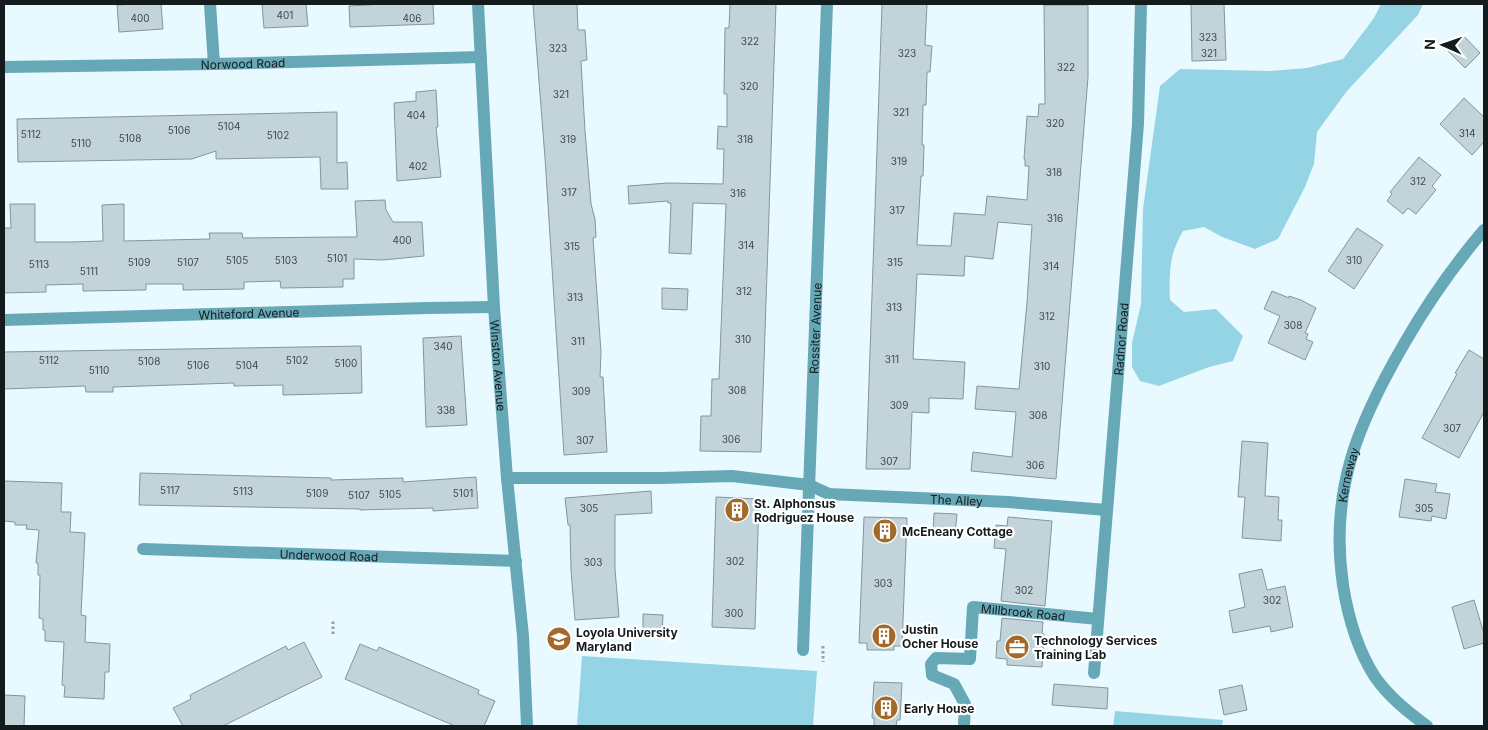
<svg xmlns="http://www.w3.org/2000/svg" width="1488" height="730" font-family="Inter,sans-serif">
	<rect width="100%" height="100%" fill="#e8faff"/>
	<g fill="#95d4e4">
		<path d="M1381,4H1423L1418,15L1347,91L1317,132L1314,164L1304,189L1278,239L1255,249L1222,237L1204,227L1183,231C1169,254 1169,274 1170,300L1184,312L1216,309L1243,336L1233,361L1209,367L1159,386L1140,381L1132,367V343L1141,304L1143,209L1160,86L1180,69L1269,71L1307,68L1343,59L1374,18Z"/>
		<path d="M582,656L817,671L813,726H577Z"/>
		<path d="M1115,711L1223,720L1222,726H1113Z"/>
	</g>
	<g fill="#c2d4d9" stroke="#85969b">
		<path d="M138,4H161L163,29L119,32L117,5Z"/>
		<path d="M262,4H306L308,26L264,28Z"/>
		<path d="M384,4H433L434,24L350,27L349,6Z"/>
		<path d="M533,4H577L578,30H585L587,60L581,61L585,131L591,204L595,219L596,237L593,238L601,352L600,377H603L607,452L564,455L545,158Z"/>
		<path d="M730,4H776L761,452L700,451L701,416H711L712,379H719L726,204L693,203L691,254L669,253L671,203H668V201L629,204L628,186L668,183L723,184L724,149H717L718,126L727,127V94H724L725,28H729Z"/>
		<path d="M882,4H927L925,45L932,46L930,72H927L926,105H923L922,145H924L923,176H921L917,245L951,246L954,213L985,215L987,196L1027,200L1029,166H1025V159H1024L1027,116L1038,117L1039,104H1045L1044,5H1088V77L1056,479L971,471L973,452L1012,457L1016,412L975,409L977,386L1019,389L1027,302L1032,225L998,222L993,259L965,256L964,276L917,274L913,359L965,362L963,399L929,398V413L912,412L910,469H866Z"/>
		<path d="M1191,4H1224L1226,60L1192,61Z"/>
		<path d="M1463,35L1480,53L1465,68L1447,50Z"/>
		<path d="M436,90L438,127H436L441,177L397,181L394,103L416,101V92Z"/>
		<path d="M1464,98L1484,117V142L1472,155L1440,124Z"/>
		<path d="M337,112V163L347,162L348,189H321L320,157L216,159V151L192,159L18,162L17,119Z"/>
		<path d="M1419,157L1441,175L1432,186L1436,190L1416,214L1408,208L1403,214L1387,201L1392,194L1390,192Z"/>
		<path d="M385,200L386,210L393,222H422L424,256L383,260L354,259V279H343V287L281,288L280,281L244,282V289L183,290V284H146V290L83,291V284L46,285V292L4,293V228H11L10,204H35V242H72L103,241L102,205L124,204V241L210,239L209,233H242L243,238L340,237H357L355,201Z"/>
		<path d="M1357,228L1383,245L1354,289L1328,271Z"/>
		<path d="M662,288L688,289L687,310L662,309Z"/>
		<path d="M1272,291L1289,298V296L1301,300L1316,308L1305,333L1308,334L1306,339L1313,342L1305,360L1268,343L1280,316L1264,309Z"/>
		<path d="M461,336L467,425L426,427L423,338Z"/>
		<path d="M361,346L362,393L283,395V385L234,386V383L113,387V392H86L85,386L4,389V352Z"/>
		<path d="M1469,350L1484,359V412L1459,458L1422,438L1457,374L1455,373Z"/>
		<path d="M1242,441L1268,443L1265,496L1279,497L1278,520H1282L1281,541L1242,538L1245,497H1238Z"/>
		<path d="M140,473L331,478V480L403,478V482L476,477L478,508L433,511V508L360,510V509L139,505Z"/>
		<path d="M1405,479L1437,484L1435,492L1450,494L1446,519L1432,516L1431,521L1399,517Z"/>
		<path d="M4,481L62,483L61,512H71L70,532L85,533L81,615L86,616L85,642L110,644L109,672H105L104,699L64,697L65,686L62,685L64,642L45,641V630H43V619L39,618L40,575H38V563H36L39,530L26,529L27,525H15V522L4,521Z"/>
		<path d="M651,491L652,513L615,515V569L619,617L575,620L571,571L570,525H568L565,498Z"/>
		<path d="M716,497L759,499L755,629L712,627Z"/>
		<path d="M934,513L957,514L955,535L933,533Z"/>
		<path d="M864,517L907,518L902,646H894V650H867V643H859Z"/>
		<path d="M1008,517L1052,521L1045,606L1001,601L1006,549L994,548L996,525L1007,526Z"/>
		<path d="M1262,569L1267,590L1285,586L1293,627L1271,632L1270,626L1233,633L1229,611L1245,607L1239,574Z"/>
		<path d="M1474,600L1484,634V643L1464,649L1452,607Z"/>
		<path d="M643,614L663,615L662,635L643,634Z"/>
		<path d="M1002,618L1043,622L1042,634H1044L1042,667L1007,665V659L996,658L997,641H1000Z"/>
		<path d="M304,642L322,677L223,726H183L173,708L191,699L190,695L286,646L288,650Z"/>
		<path d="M360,644L377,651L379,647L479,690L478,694L495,701L484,726H455L345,679Z"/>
		<path d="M874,682L902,683L900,720H897L896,726H874V718H872Z"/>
		<path d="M1054,684L1108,688L1107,709L1052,705Z"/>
		<path d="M1242,685L1247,710L1224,715L1219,690Z"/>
		<path d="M4,695L25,696L24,726H4Z"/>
	</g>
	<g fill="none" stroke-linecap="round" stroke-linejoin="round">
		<g stroke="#93a0a4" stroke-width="3" stroke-dasharray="2.5 2.5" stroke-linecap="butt">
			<path d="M333,634V620"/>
			<path d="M823,646V662"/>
		</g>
		<g stroke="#67a8b7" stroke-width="12">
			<path d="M210,4L214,64"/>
			<path id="s1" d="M478,4L494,307L507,478L523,636L527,726"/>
			<path id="s2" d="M4,67L214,64L481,57"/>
			<path id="s3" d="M4,320L427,308L494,307"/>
			<path id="s4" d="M507,478H661L732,476L809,485L829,494L1008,502L1107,510"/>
			<path id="s5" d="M143,549L516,561"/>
			<path id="s6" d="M803,650L827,4"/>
			<path id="s7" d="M1094,673L1138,124L1141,4"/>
			<path id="s8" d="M964,726L965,704L954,684L932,675L931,664L936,658L970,659L973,607L1098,619"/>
			<path id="s9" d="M1427,726C1408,712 1389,697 1375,677C1357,649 1348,617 1343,585C1329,491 1358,423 1404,344C1427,304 1454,265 1484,230"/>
		</g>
	</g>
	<defs>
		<symbol id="building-disc" viewBox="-11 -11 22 22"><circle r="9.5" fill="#a36929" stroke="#fff"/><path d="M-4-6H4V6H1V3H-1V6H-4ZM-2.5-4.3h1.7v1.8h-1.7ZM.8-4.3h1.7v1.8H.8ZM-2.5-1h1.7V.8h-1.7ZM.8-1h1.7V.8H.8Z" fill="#fff"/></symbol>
		<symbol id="university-disc" viewBox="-11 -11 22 22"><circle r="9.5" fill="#a36929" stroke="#fff"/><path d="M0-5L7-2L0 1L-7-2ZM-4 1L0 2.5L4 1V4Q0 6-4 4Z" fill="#fff"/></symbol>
		<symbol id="office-disc" viewBox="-11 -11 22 22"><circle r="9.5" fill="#a36929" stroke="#fff"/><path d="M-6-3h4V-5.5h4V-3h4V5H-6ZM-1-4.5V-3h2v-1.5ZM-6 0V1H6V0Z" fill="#fff"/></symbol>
	</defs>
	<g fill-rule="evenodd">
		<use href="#building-disc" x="723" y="496" width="28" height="28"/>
		<use href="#building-disc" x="871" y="517" width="28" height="28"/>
		<use href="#building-disc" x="870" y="622" width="28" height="28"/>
		<use href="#university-disc" x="545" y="625" width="28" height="28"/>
		<use href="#office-disc" x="1003" y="633" width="28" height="28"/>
		<use href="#building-disc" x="872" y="694" width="28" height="28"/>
	</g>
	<g text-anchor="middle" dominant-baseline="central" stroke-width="4.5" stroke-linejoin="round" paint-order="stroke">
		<g font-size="10" fill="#40494b">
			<text x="285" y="15">401</text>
			<text x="140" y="18">400</text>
			<text x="412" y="18">406</text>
			<text x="1208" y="37">323</text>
			<text x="750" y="41">322</text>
			<text x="558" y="48">323</text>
			<text x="907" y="53">323</text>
			<text x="1209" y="53">321</text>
			<text x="1066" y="67">322</text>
			<text x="749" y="86">320</text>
			<text x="561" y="94">321</text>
			<text x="901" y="112">321</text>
			<text x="416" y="115">404</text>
			<text x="1055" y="123">320</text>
			<text x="229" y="126">5104</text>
			<text x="179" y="130">5106</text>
			<text x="1467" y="133">314</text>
			<text x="31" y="134">5112</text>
			<text x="278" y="135">5102</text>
			<text x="130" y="138">5108</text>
			<text x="568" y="139">319</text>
			<text x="745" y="139">318</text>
			<text x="81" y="143">5110</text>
			<text x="899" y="161">319</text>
			<text x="418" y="166">402</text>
			<text x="1054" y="172">318</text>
			<text x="1418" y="181">312</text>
			<text x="569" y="192">317</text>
			<text x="738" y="193">316</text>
			<text x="897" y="210">317</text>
			<text x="1055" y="218">316</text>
			<text x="402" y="240">400</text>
			<text x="746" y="245">314</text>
			<text x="572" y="246">315</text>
			<text x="337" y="258">5101</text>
			<text x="237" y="260">5105</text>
			<text x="286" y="260">5103</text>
			<text x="1354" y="260">310</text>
			<text x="139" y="262">5109</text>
			<text x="188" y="262">5107</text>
			<text x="895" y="262">315</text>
			<text x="39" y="264">5113</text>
			<text x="1051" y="266">314</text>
			<text x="89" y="271">5111</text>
			<text x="744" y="291">312</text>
			<text x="575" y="297">313</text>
			<text x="894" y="307">313</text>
			<text x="1047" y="316">312</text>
			<text x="1293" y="325">308</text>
			<text x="743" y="339">310</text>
			<text x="578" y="341">311</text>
			<text x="443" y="346">340</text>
			<text x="892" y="359">311</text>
			<text x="49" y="360">5112</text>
			<text x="297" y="360">5102</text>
			<text x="149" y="361">5108</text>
			<text x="346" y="363">5100</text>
			<text x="198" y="365">5106</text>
			<text x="247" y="365">5104</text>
			<text x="1042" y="366">310</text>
			<text x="99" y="370">5110</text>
			<text x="737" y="390">308</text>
			<text x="581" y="391">309</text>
			<text x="899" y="405">309</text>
			<text x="446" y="410">338</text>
			<text x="1038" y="415">308</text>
			<text x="1452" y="428">307</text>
			<text x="731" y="439">306</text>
			<text x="585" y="440">307</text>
			<text x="889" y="461">307</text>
			<text x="1035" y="465">306</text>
			<text x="170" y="490">5117</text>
			<text x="243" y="491">5113</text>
			<text x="317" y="493">5109</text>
			<text x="463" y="493">5101</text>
			<text x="390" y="494">5105</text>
			<text x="359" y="495">5107</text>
			<text x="589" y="508">305</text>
			<text x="1424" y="508">305</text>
			<text x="735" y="561">302</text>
			<text x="593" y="562">303</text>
			<text x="883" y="583">303</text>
			<text x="1024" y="590">302</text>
			<text x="1272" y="600">302</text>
			<text x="734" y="613">300</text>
		</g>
		<g font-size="12" fill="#141b1c" stroke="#fff">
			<text stroke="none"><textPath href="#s2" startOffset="239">Norwood Road</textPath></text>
			<text stroke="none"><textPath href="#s3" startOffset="245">Whiteford Avenue</textPath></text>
			<text stroke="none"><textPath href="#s6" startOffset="322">Rossiter Avenue</textPath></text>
			<text stroke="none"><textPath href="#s7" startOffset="335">Radnor Road</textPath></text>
			<text stroke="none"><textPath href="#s1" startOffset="362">Winston Avenue</textPath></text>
			<text stroke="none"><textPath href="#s9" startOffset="281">Kerneway</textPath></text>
			<text stroke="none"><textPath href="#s4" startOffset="452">The Alley</textPath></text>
			<text stroke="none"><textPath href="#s5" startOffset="186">Underwood Road</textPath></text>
			<text stroke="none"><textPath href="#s8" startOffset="224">Millbrook Road</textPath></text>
		</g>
		<g font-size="12" font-weight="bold" fill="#141b1c" stroke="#fff" text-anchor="start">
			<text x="754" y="503">St. Alphonsus<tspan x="754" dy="14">Rodriguez House</tspan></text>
			<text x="902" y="531">McEneany Cottage</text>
			<text x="902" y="629">Justin<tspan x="902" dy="14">Ocher House</tspan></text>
			<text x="576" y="632">Loyola University<tspan x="576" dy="14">Maryland</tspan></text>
			<text x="1034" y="640">Technology Services<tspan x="1034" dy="14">Training Lab</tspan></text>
			<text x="904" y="708">Early House</text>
		</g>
	</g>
	<rect width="1488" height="730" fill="none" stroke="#141b1c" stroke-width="10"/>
	<g transform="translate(1443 45) rotate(272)" stroke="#ffffff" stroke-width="4" paint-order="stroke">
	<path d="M0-4L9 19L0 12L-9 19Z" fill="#141b1c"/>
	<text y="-8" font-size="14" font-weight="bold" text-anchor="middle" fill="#141b1c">N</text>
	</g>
</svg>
